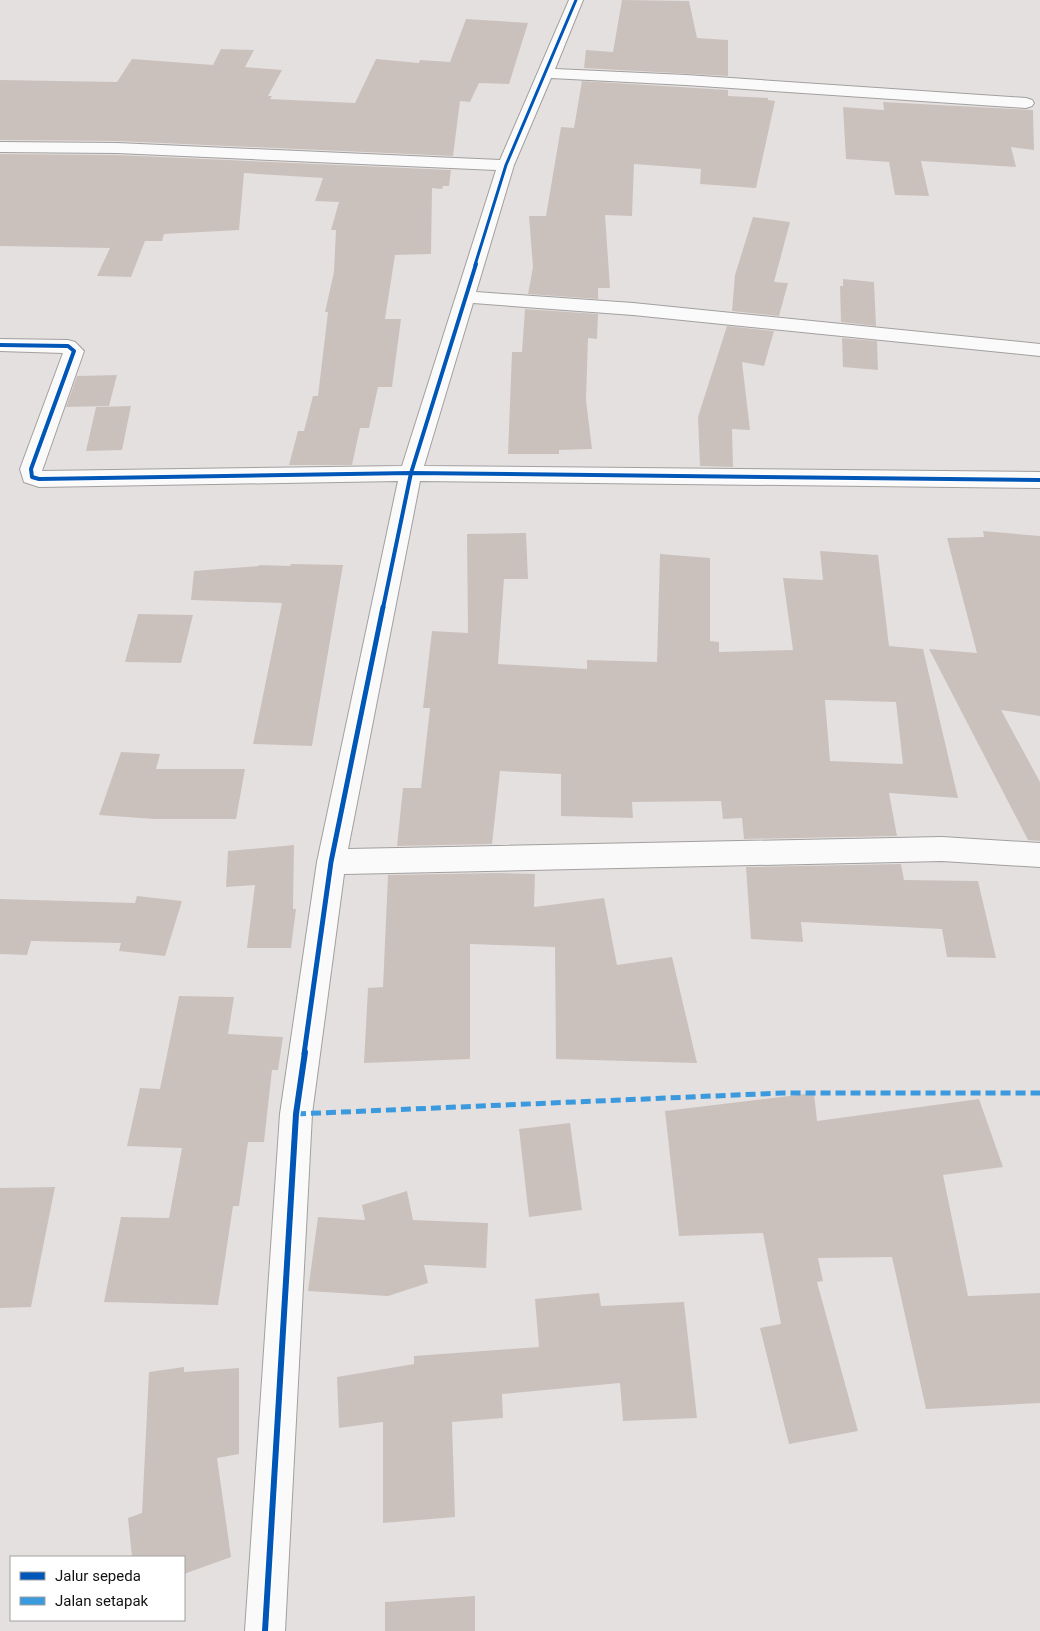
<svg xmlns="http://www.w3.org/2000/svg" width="1040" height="1631" font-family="Roboto,sans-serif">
	<rect width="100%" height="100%" fill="#e4e0e0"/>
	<g fill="#cbc1bc" fill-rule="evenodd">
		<path d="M622,0L689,1L697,38L728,40V76L584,68L586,50L613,52Z"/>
		<path d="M466,19L528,23L509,84L479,83L470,102L460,101L453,156L117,141L0,140V80L117,82L132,59L213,65L221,49L254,50L245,67L282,70L268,96H272L270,99L355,103L376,59L419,63L420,60L450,62Z"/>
		<path d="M582,81L728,90V96L768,98V100L775,101L756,188L700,184L701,169L634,164L632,216L605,215L610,288H598V299L528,294L533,267L529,216H546L561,127L574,128Z"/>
		<path d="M883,102L1033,110L1034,150L1011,147L1016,167L921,161L929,196L895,195L889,162L846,159L843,107L884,110Z"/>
		<path d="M0,154L117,155L451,170L449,186H443L442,189L432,188L431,254L395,255L385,319H401L392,387H378L369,428H360L352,465H289L298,431H304L313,396H318L328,312H325L334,272L336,230H331L339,202L315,201L323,178L244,173L239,230L164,234L162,241H145L131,277L97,276L110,248L0,246Z"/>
		<path d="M753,217L790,222L774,282L788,283L779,316L732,311L735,275Z"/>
		<path d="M843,279L874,282L876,326L841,322L840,286H843Z"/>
		<path d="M525,309L598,314L597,339L588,338L586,400L592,449L559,450V454H508L512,352H522Z"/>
		<path d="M727,326L774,331L764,366L742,362L750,430L732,429L733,467L700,466L698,417Z"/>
		<path d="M842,338L877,341L878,370L843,367Z"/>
		<path d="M117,375L109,406L66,407L77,376Z"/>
		<path d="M131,406L122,450L86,451L96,407Z"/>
		<path d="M983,531L1040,536V716L1001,710L1040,782V841L1028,840L929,649L977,653L947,538L984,537Z"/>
		<path d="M526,533L528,579H504L498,664L587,669V660L657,662L660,554L710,558V641L719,642V652L793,650L783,578L823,580L820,551L878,555L889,646L923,649L958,798L889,793L897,836L744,839L742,818L723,819L721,801L632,802L633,818L561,816V774L500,771L492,844L397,846L403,788H421L430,708H423L432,631L468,633L467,534ZM825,700L896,702L903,764L830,761Z"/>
		<path d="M291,564L343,565L312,746L253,744L282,603L191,600L194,571L259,566V565L290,566Z"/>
		<path d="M138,614L193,615L181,663L125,662Z"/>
		<path d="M121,752L160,754L156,769H245L236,819H154L99,815Z"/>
		<path d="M294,845L293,909H296L291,948H247L255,885L226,887L228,851Z"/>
		<path d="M901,864L904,880L978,881L996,958L947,957L942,929L801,922L803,942L751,939L746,867Z"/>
		<path d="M498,873L535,874L534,907L604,898L617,965L672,957L697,1063L556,1059L555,947L470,944V1059L364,1063L368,988L383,987L388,875Z"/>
		<path d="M137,896L182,901L165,956L119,951L121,943L31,941L27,955L0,954V899L135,903Z"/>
		<path d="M179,996L234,997L228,1034L283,1037L278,1070H272L264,1142H248L239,1206H233L218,1305L104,1302L121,1217L169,1218L182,1148L127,1146L140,1088L160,1089Z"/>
		<path d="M814,1093L817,1121L979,1099L1003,1167L943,1175L968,1296L1040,1293V1403L926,1409L892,1257L818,1258L823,1281L817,1282L858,1431L789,1444L760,1328L781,1324L763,1233L679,1236L665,1111Z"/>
		<path d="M570,1123L582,1210L529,1217L519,1129Z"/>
		<path d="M55,1187L31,1307L0,1308V1188Z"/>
		<path d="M407,1191L413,1220L488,1223L486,1268L424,1265L428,1283L388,1296L308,1291L318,1217L365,1220L362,1205Z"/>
		<path d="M599,1293L601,1306L684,1302L697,1418L623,1421L620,1383L502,1394L503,1418L452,1422L455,1517L383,1523V1422L339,1428L337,1377L414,1364V1356L539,1347L535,1299Z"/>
		<path d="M184,1367V1372L239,1368V1454L217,1458L231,1557L184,1574V1557H132L128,1518L142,1513L149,1372Z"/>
		<path d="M475,1596V1631H385V1602Z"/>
	</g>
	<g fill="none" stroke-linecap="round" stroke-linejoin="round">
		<defs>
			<path id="minor" d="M569,0H583L555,69L686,75L1026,98L1032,100L1034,103L1032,106L1026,108L686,85L551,78L514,165L476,292L633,303L1040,344V356L633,315L473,303L424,466L1040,472V488L420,481L348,849L942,837L1040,843V867L942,861L344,874L312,1114L285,1631H245L280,1114L317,862L398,481L39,487L24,482L20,469L63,353L0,351V339L68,340L75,342L84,351L42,471L402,466L496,170L117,153L0,152V142L117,143L500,160Z"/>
		</defs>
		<use href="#minor" stroke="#a29f9f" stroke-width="2"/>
		<use href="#minor" fill="#fbfafa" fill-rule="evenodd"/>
		<path stroke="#3b9ade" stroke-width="5" stroke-dasharray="10 5" stroke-linecap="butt" d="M296,1114L783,1093H1040"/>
		<defs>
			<path id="cycleway-far3" d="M475,265L506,165L576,0"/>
			<g id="cycleway-far2">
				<path d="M0,345L68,346L74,351L31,469L32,477L39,479L411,473L1040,480"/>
				<path d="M383,608L411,473L476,264"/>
			</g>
			<path id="cycleway-far1" d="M304,1054L331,862L383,607"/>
			<path id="cycleway" d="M265,1631L296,1114L305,1052"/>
		</defs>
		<use href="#cycleway-far3" stroke="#fff" stroke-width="5"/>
		<use href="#cycleway-far2" stroke="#fff" stroke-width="6"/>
		<use href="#cycleway-far1" stroke="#fff" stroke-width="8"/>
		<use href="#cycleway" stroke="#fff" stroke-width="9"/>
		<use href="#cycleway-far3" stroke="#0057b8" stroke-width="3"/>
		<use href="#cycleway-far2" stroke="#0057b8" stroke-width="4"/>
		<use href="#cycleway-far1" stroke="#0057b8" stroke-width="5"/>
		<use href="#cycleway" stroke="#0057b8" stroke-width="6"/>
	</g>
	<rect x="10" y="1556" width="175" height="65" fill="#ffffff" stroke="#a1a0a0"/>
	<rect x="20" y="1572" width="25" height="8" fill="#0057b8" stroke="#a1a0a0"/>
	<text x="55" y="1581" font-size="15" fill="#131111">Jalur sepeda</text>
	<rect x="20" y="1597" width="25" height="8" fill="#3b9ade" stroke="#a1a0a0"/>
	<text x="55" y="1606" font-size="15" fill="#131111">Jalan setapak</text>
</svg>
